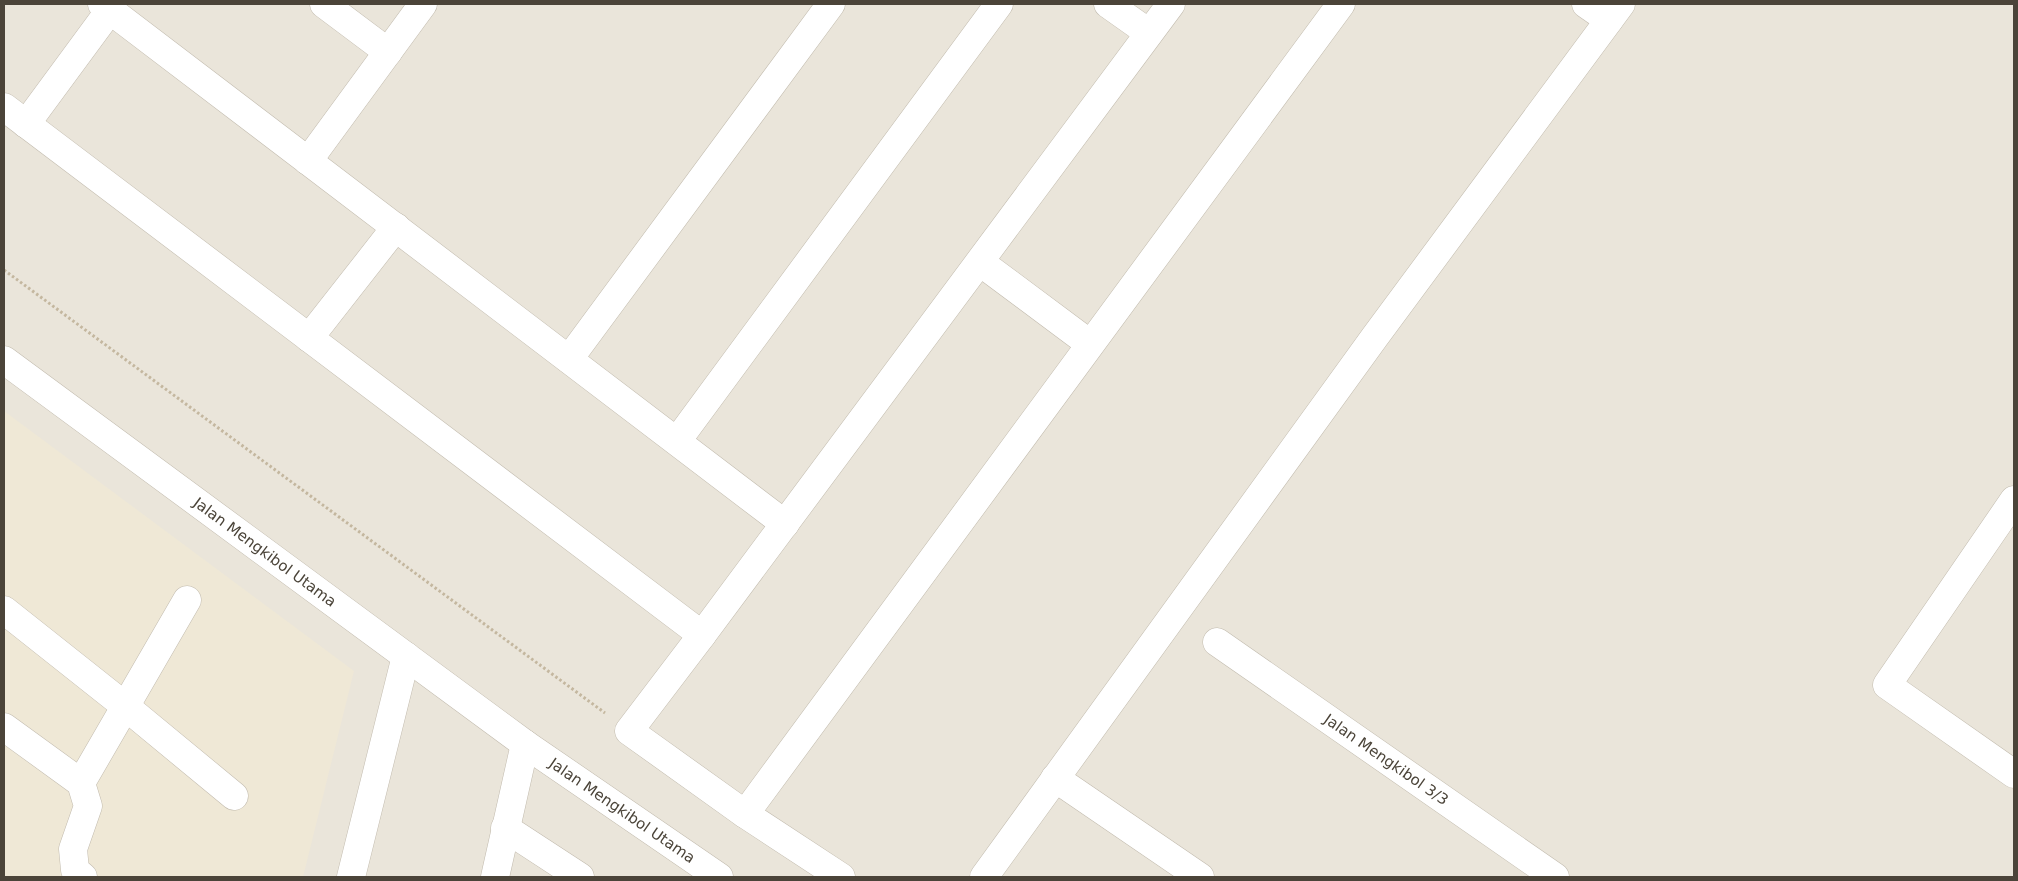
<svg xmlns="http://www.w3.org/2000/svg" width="2018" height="881" font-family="'DejaVu Sans',sans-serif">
	<rect width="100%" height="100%" fill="#f6f3ec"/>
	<rect fill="#eae5da" x="4" y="4" width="2010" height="873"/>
	<path fill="#efe8d6" d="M4,411L354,671L303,877H4Z"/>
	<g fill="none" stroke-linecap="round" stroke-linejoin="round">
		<defs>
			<g id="minor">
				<path d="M102,4L785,524"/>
				<path d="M324,4L388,52"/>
				<path d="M1108,4L1149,33"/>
				<path d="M1586,4L1609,20"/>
				<path d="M4,107L702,635"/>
				<path d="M26,124L110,10"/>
				<path d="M308,161L423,4"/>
				<path d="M980,262L1090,344"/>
				<path d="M309,338L396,227"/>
				<path d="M569,359L831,4"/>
				<path id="s1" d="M4,360L525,744L719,877"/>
				<path d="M677,441L999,4"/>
				<path d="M2014,500L1887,685L2014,774"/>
				<path d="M4,610L125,706L234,796"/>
				<path id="s2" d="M1217,642L1555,877"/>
				<path d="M4,727L81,783L88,806L73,849L75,870L83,877"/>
				<path d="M1055,778L1200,877"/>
				<path d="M81,783L187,600"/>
				<path d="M745,814L1341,4"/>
				<path d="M505,828L580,877"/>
				<path d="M351,877L406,656"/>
				<path d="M495,877L525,744"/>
				<path d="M841,877L745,814L629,731L702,635L1171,4"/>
				<path d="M984,877L1374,338L1621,4"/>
			</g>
		</defs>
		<use href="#minor" stroke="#c2bbae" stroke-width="29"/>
		<path stroke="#c4b79f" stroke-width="3" stroke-dasharray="2.5 2.5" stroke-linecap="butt" d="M4,270L605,713"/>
		<use href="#minor" stroke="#fff" stroke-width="28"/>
	</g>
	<g text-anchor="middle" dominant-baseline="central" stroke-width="5" stroke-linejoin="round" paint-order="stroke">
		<g font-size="15" fill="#4b4439" stroke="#fff">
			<text stroke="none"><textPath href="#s1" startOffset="324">Jalan Mengkibol Utama</textPath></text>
			<text stroke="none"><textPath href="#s2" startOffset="206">Jalan Mengkibol 3/3</textPath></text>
			<text stroke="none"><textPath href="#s1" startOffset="765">Jalan Mengkibol Utama</textPath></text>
		</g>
	</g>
	<rect width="2018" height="881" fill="none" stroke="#4b4439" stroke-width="10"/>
</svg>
